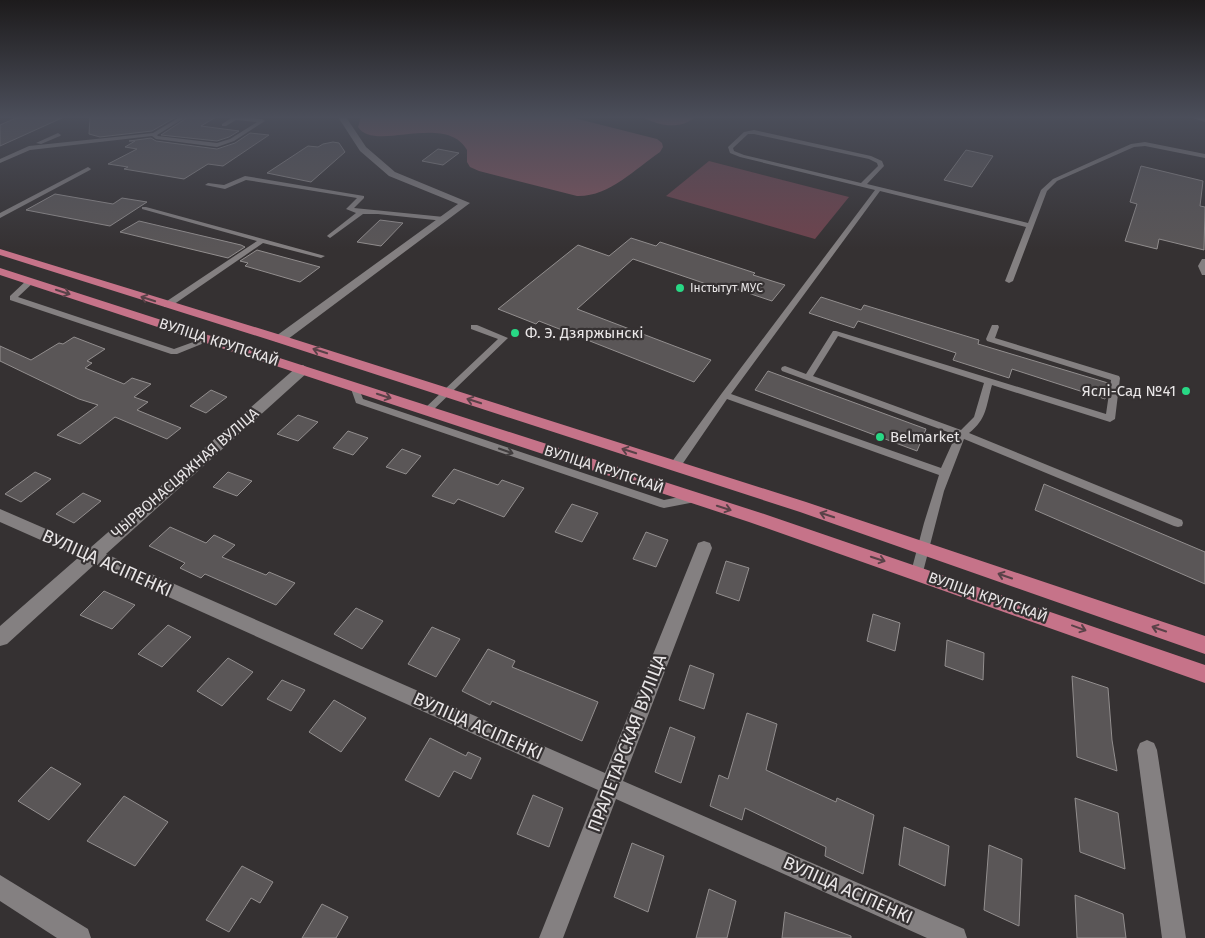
<svg xmlns="http://www.w3.org/2000/svg" width="1205" height="938" font-family="'Fira Sans',sans-serif">
	<rect width="100%" height="100%" fill="#353132"/>
	<path fill="#6f434d" d="M709,161L849,197L815,239L666,196Z"/>
	<g fill="#83545e">
		<path d="M361,117H570L657,139L662,143L663,147L660,152C635,169 609,197 577,196L479,171L470,167L467,162V150C445,112 374,153 358,127Z"/>
		<path d="M643,117H695C681,130 658,126 643,117Z"/>
	</g>
	<g fill="#5a5657" stroke="#928e8e">
		<path d="M18,117H64L0,146V125Z"/>
		<path d="M90,117H176L152,131L100,137L89,134Z"/>
		<path d="M188,117H216L201,126L239,131L229,137L217,141L161,135Z"/>
		<path d="M250,133L269,135L223,166L208,164L184,179L124,169L128,167L108,164L137,149L125,147L135,141H129L151,138L156,141L217,149L235,143Z"/>
		<path d="M333,142L339,143L345,152L311,182L267,173L308,146L318,147L323,144Z"/>
		<path d="M438,149L459,153L443,165L422,161Z"/>
		<path d="M966,150L993,156L972,187L944,180Z"/>
		<path d="M1141,166L1203,181L1200,206L1205,207L1204,250L1159,239L1157,249L1125,241L1137,204L1130,202Z"/>
		<path d="M55,194L113,204L122,198L147,202L110,226L26,210Z"/>
		<path d="M380,220L403,223L381,246L357,242Z"/>
		<path d="M139,221L241,245L245,247L228,258L120,232Z"/>
		<path d="M631,238L656,246L660,242L755,273L753,275L785,285L772,301L733,288L730,292L633,259L577,309L711,360L694,382L539,321L536,324L498,309L578,245L609,256Z"/>
		<path d="M257,250L320,267L300,282L245,266L248,263L240,261Z"/>
		<path d="M821,297L861,310L864,305L979,340L978,344L1108,383L1105,399L1012,369L1009,378L953,360L956,353L858,321L854,328L809,313Z"/>
		<path d="M74,337L105,349L87,361L92,363L85,368L124,384L132,378L151,384L134,397L148,402L137,410L181,428L167,439L115,417L80,444L57,435L98,405L79,399L0,361V346L31,360L59,343L63,344Z"/>
		<path d="M768,371L926,429L917,451L755,390Z"/>
		<path d="M211,390L227,397L206,413L190,406Z"/>
		<path d="M298,415L318,422L298,441L277,434Z"/>
		<path d="M348,431L368,438L353,455L333,448Z"/>
		<path d="M402,449L421,456L406,474L386,467Z"/>
		<path d="M454,469L498,485L502,480L524,488L504,517L458,499L454,504L432,496Z"/>
		<path d="M35,472L51,479L21,502L5,494Z"/>
		<path d="M228,472L252,481L237,496L213,487Z"/>
		<path d="M1044,484L1205,552V584L1035,510Z"/>
		<path d="M83,493L101,501L74,523L56,514Z"/>
		<path d="M572,504L598,513L582,542L555,532Z"/>
		<path d="M170,527L206,543L214,535L235,545L222,557L266,575L269,572L295,583L276,605L205,574L201,578L180,568L185,563L149,546Z"/>
		<path d="M646,532L668,540L656,567L633,559Z"/>
		<path d="M726,561L749,568L739,601L716,593Z"/>
		<path d="M104,591L135,605L112,629L80,615Z"/>
		<path d="M356,608L383,621L362,649L334,634Z"/>
		<path d="M873,614L900,623L895,651L867,641Z"/>
		<path d="M168,625L191,637L162,667L138,654Z"/>
		<path d="M432,627L460,639L436,677L408,664Z"/>
		<path d="M947,640L984,653L983,680L945,666Z"/>
		<path d="M488,649L515,661L512,667L598,702L582,741L492,701L490,705L462,691Z"/>
		<path d="M228,658L253,672L222,706L197,691Z"/>
		<path d="M690,665L714,674L704,709L679,700Z"/>
		<path d="M1072,676L1108,688L1112,740L1117,771L1077,757Z"/>
		<path d="M282,680L305,690L291,711L267,699Z"/>
		<path d="M334,700L366,718L341,752L309,732Z"/>
		<path d="M747,713L777,724L766,770L836,802L837,798L874,815L863,874L825,856L826,847L745,808L742,820L710,806L719,775L728,779Z"/>
		<path d="M670,727L695,737L681,783L655,772Z"/>
		<path d="M430,738L466,756L468,752L481,758L471,779L454,771L439,797L405,780Z"/>
		<path d="M51,767L81,784L49,820L18,801Z"/>
		<path d="M533,795L563,808L549,847L517,834Z"/>
		<path d="M124,796L168,822L135,866L87,841Z"/>
		<path d="M1075,798L1118,813L1125,869L1080,852Z"/>
		<path d="M904,827L949,846L945,886L899,865Z"/>
		<path d="M632,843L664,856L648,912L614,897Z"/>
		<path d="M989,845L1022,859L1019,926L984,910Z"/>
		<path d="M242,866L273,882L260,903L251,898L229,932L206,920Z"/>
		<path d="M709,889L736,901L727,938H696Z"/>
		<path d="M1075,895L1123,914L1126,938H1077Z"/>
		<path d="M322,904L348,917L336,938H302Z"/>
		<path d="M785,912L851,936V938H782Z"/>
	</g>
	<g fill="none" stroke-linecap="round" stroke-linejoin="round">
		<g fill="#848081" fill-rule="evenodd">
			<path d="M180,117H186L157,135L158,136L217,143L230,139L257,122L236,120L226,126H222V124L233,117L262,119L265,121L234,141L217,147L156,139L152,136L30,150L0,163V159L29,146L153,133Z"/>
			<path d="M1193,117L1205,118V122L1193,118Z"/>
			<path d="M754,130L871,156L882,161L884,166L867,184L1028,223L1041,190L1053,179L1131,144L1145,142L1205,154V158L1145,146L1134,147L1057,181L1047,191L1013,281L1009,283L1005,281L1026,227L880,191L731,394L941,468L956,435L782,371L781,369L782,367L785,366L806,374L833,331H836L1106,414L1111,380L987,341L986,339L992,325H998L999,327L995,338L1119,376L1120,378L1115,419L1110,422L992,385C986,406 987,419 969,433L1182,520L1183,523L1182,526L1178,527L1174,526L964,439L944,491L923,572L921,575L917,577L913,575L911,572L924,523L939,475L727,399L679,469H671L670,466L671,463L722,393L875,190L740,157L730,153L728,147L744,132ZM748,134H754L869,159L877,163L878,166L861,183L744,155L734,151L733,148ZM838,336L984,383L974,417L961,430L813,376Z"/>
			<path d="M58,133L61,135L60,136L41,144L36,143Z"/>
			<path d="M88,167L91,169L90,170L0,218V213Z"/>
			<path d="M245,176L364,196V198L354,208L444,217L447,219L444,221L378,214H363L330,238L327,236L328,235L356,213L346,209L357,198L246,180L225,189L205,185L208,183L224,185Z"/>
			<path d="M142,207H146L325,256L321,258L263,243L170,307H164V303L257,241L142,209Z"/>
			<path d="M1202,259H1205V275H1202L1198,266Z"/>
			<path d="M28,279H31L35,281L18,297L174,349L210,336L214,339L177,354H171L10,300V296Z"/>
			<path d="M471,325H477L508,338L431,412H425L423,410L425,408L498,339L471,329Z"/>
			<path d="M354,383L358,386L363,399L664,500L695,494L699,495L700,498L699,501L695,502L664,508L660,507L356,403L350,386Z"/>
		</g>
		<g fill="#848081" fill-rule="evenodd">
			<path d="M338,117H346L366,147L395,172L470,203L284,342H276L274,339L276,336L458,204L389,176L360,151Z"/>
			<path d="M303,365L309,369L308,372L106,554L605,773L696,548L698,543L704,541L710,543L712,548L623,781L964,929L967,938H927L616,799L563,938H539L598,790L95,564L7,644L0,646V626L79,557L0,522V509L90,548L298,366Z"/>
			<path d="M1147,740L1154,743L1157,750L1186,938H1162L1137,750L1140,743Z"/>
			<path d="M0,875L88,929L91,938H57L0,901Z"/>
		</g>
		<g fill="#c67389" fill-rule="evenodd">
			<path d="M0,249L284,336L806,502L1205,636V654L800,512L276,342L0,255Z"/>
			<path d="M0,268L761,513L1205,665V683L749,522L0,275Z"/>
		</g>
	</g>
	<defs><path id="oneway-shaft" d="M-6 0H5M1.5-3L5.5 0L1.5 3" fill="none" stroke-width="1.6" stroke-linecap="round" stroke-linejoin="round" transform="scale(1.25)"/></defs>
	<g stroke="#594248">
		<use href="#oneway-shaft" transform="translate(63 292) rotate(18)"/>
		<use href="#oneway-shaft" transform="translate(148 299) rotate(-162)"/>
		<use href="#oneway-shaft" transform="translate(320 351) rotate(-162)"/>
		<use href="#oneway-shaft" transform="translate(384 396) rotate(18)"/>
		<use href="#oneway-shaft" transform="translate(474 401) rotate(-162)"/>
		<use href="#oneway-shaft" transform="translate(629 451) rotate(-162)"/>
		<use href="#oneway-shaft" transform="translate(724 508) rotate(18)"/>
		<use href="#oneway-shaft" transform="translate(827 515) rotate(-162)"/>
		<use href="#oneway-shaft" transform="translate(878 559) rotate(18)"/>
		<use href="#oneway-shaft" transform="translate(1005 576) rotate(-161)"/>
		<use href="#oneway-shaft" transform="translate(1079 628) rotate(20)"/>
		<use href="#oneway-shaft" transform="translate(1159 629) rotate(-161)"/>
	</g>
	<use stroke="#413d3e" href="#oneway-shaft" transform="translate(506 451) rotate(19)"/>
	<linearGradient id="sky" x2="0" y2="1"><stop stop-color="#1d1b1c"/><stop offset="0.47" stop-color="#4b4e5a"/><stop offset="1" stop-color="#4b4e5a" stop-opacity="0"/></linearGradient>
	<rect width="1205" height="249" fill="url(#sky)"/>
	<g fill="#28d885" stroke="#353132" stroke-width="2">
		<circle cx="680" cy="288" r="5"/>
		<circle cx="515" cy="333" r="5"/>
		<circle cx="1186" cy="391" r="5"/>
		<circle cx="880" cy="437" r="5"/>
	</g>
	<g text-anchor="middle" dominant-baseline="central" stroke-width="4.5" stroke-linejoin="round" paint-order="stroke">
		<g font-size="12" fill="#e9e6e7" stroke="#353132" text-anchor="start">
			<text x="690" y="288">Інстытут МУС</text>
		</g>
		<g font-size="15" fill="#e9e6e7" stroke="#353132" text-anchor="start">
			<text x="525" y="333">Ф. Э. Дзяржынскі</text>
			<text x="1176" y="391" text-anchor="end">Яслі-Сад №41</text>
			<text x="890" y="437">Belmarket</text>
		</g>
		<g font-size="15" fill="#e9e6e7" stroke="#353132">
			<text transform="translate(219 342) rotate(18)">ВУЛІЦА КРУПСКАЙ</text>
			<text transform="translate(604 469) rotate(18)">ВУЛІЦА КРУПСКАЙ</text>
			<text transform="translate(185 473) rotate(-41)">ЧЫРВОНАСЦЯЖНАЯ ВУЛІЦА</text>
			<text transform="translate(988 597) rotate(19)">ВУЛІЦА КРУПСКАЙ</text>
		</g>
		<g font-size="18" fill="#e9e6e7" stroke="#353132">
			<text transform="translate(107 563) rotate(24)">ВУЛІЦА АСІПЕНКІ</text>
			<text transform="translate(478 726) rotate(24)">ВУЛІЦА АСІПЕНКІ</text>
			<text transform="translate(627 743) rotate(-69)">ПРАЛЕТАРСКАЯ ВУЛІЦА</text>
			<text transform="translate(848 890) rotate(24)">ВУЛІЦА АСІПЕНКІ</text>
		</g>
	</g>
</svg>
